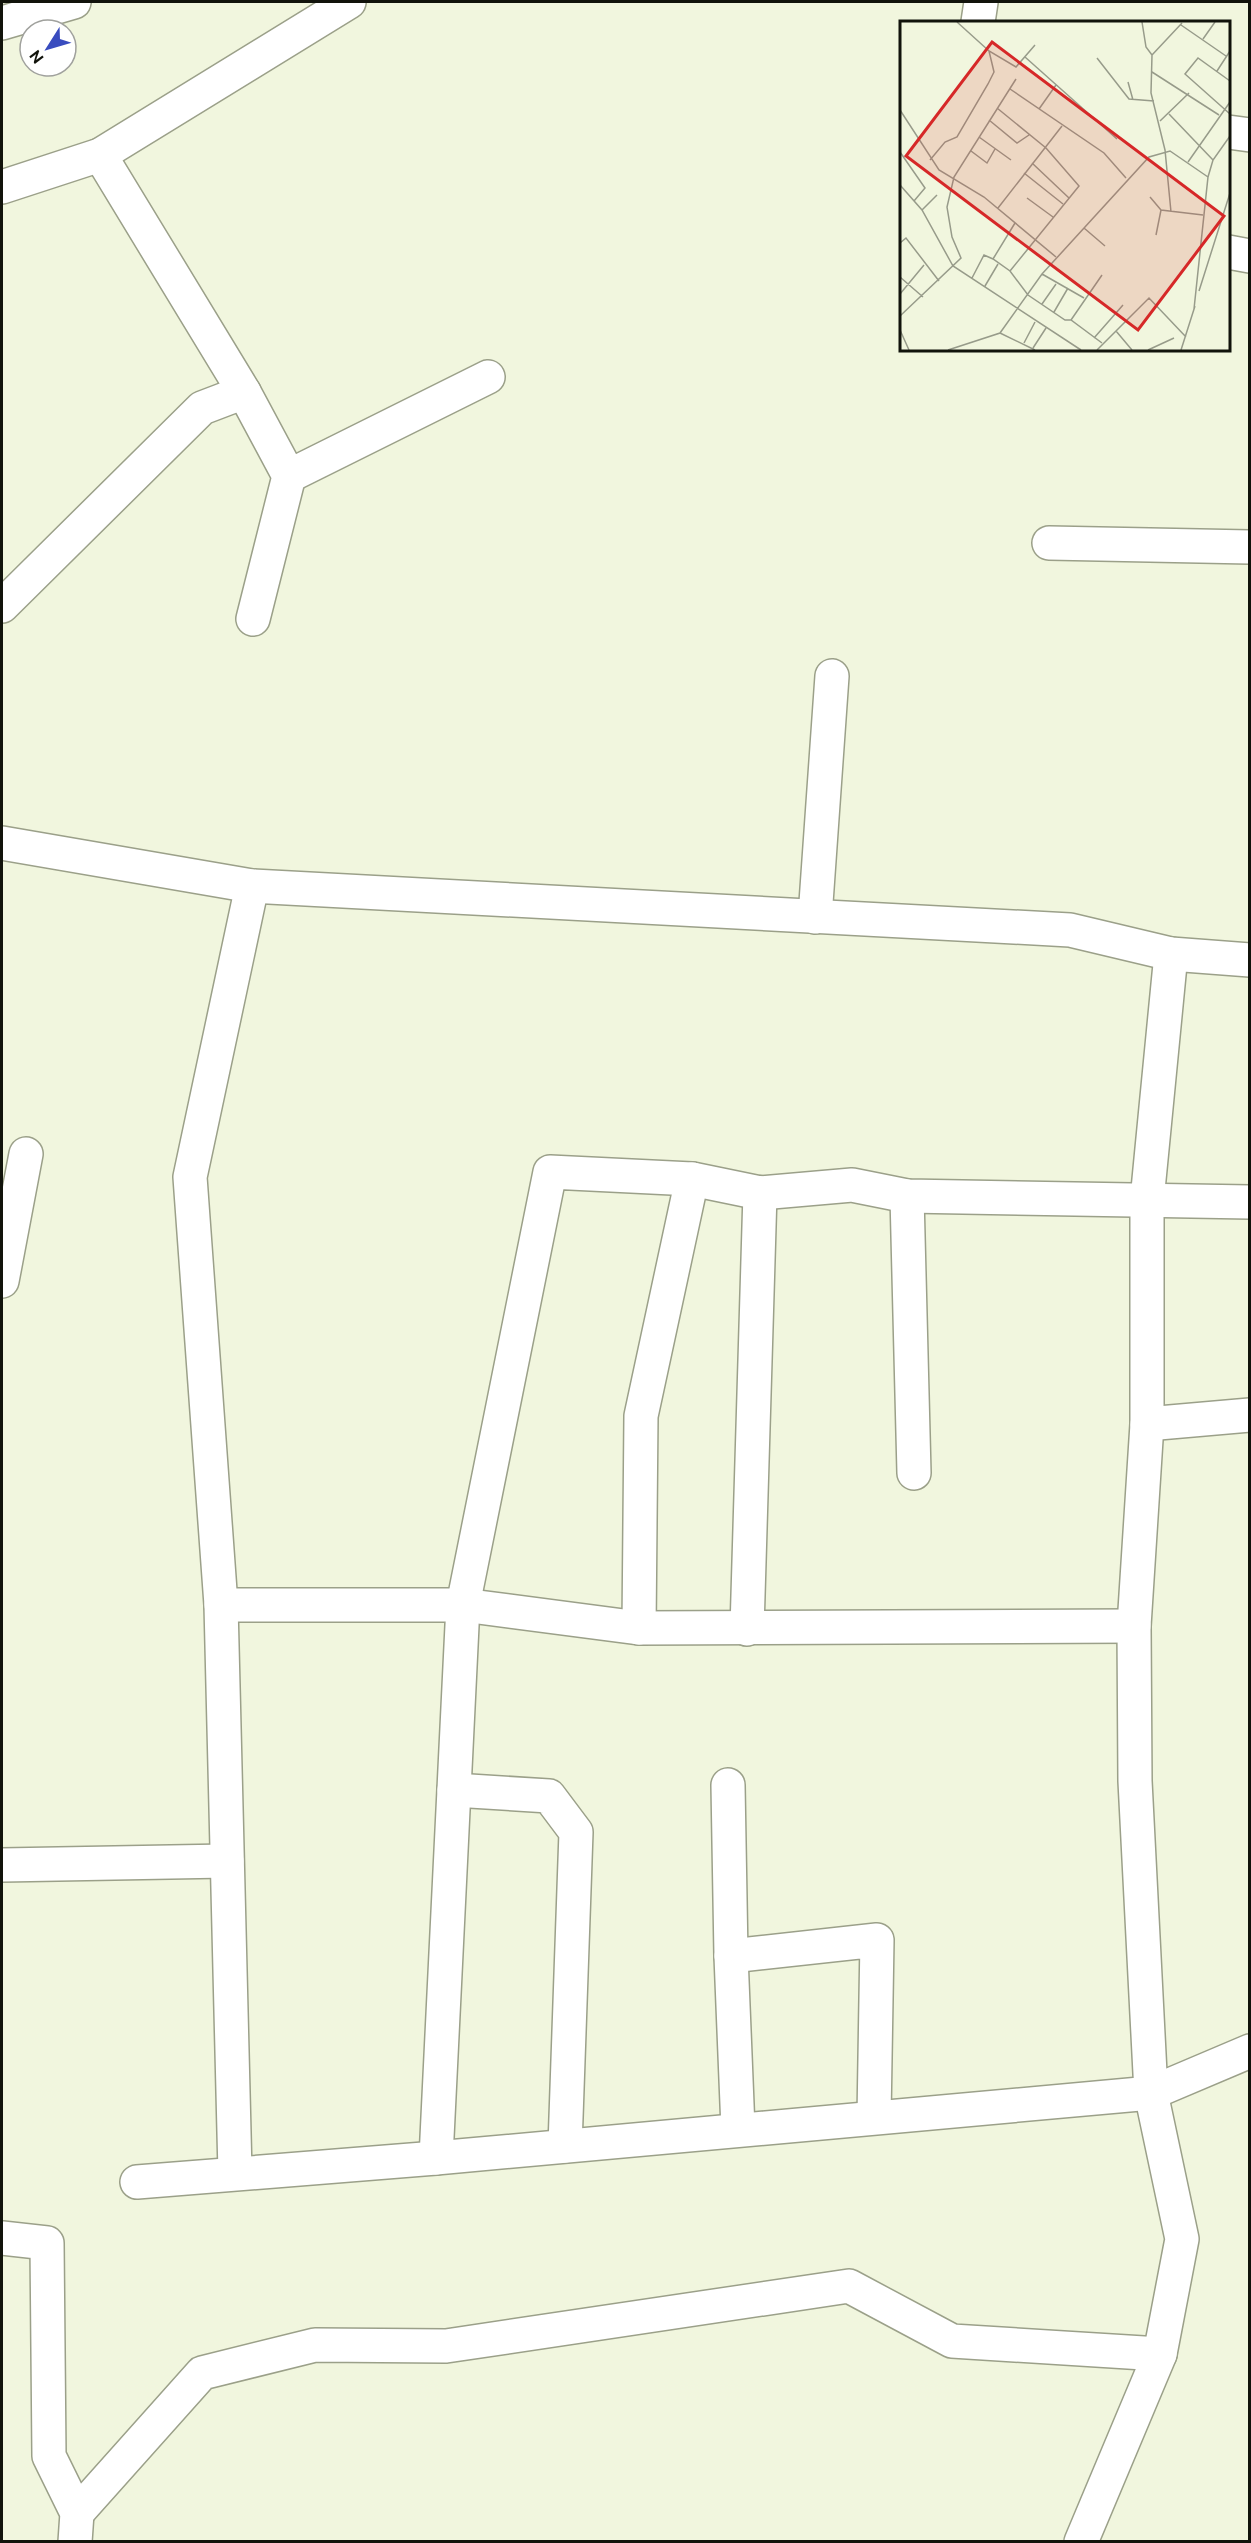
<svg xmlns="http://www.w3.org/2000/svg" width="1251" height="2543" font-family="Ubuntu,sans-serif">
	<rect width="100%" height="100%" fill="#f1f6de"/>
	<g fill="none" stroke-linecap="round" stroke-linejoin="round">
		<defs>
			<g id="minor">
				<path d="M978,22L981,2"/>
				<path d="M1228,132L1250,135"/>
				<path d="M100,155L244,392L289,476L253,619"/>
				<path d="M2,187L100,155L349,2"/>
				<path d="M1228,252L1250,256"/>
				<path d="M289,476L488,377"/>
				<path d="M1049,543L1250,547"/>
				<path d="M2,606L202,408L244,392"/>
				<path d="M2,843L252,886L1070,930L1171,954L1250,960"/>
				<path d="M815,917L832,676"/>
				<path d="M907,1196L914,1473"/>
				<path d="M2,1281L26,1154"/>
				<path d="M1147,1424L1250,1415"/>
				<path d="M221,1605H463L639,1628L1134,1626"/>
				<path d="M639,1628L641,1416L692,1179"/>
				<path d="M747,1629L760,1193"/>
				<path d="M728,1785L731,1956L738,2129"/>
				<path d="M454,1790L549,1796L576,1832L565,2146"/>
				<path d="M2,1865L227,1861"/>
				<path d="M731,1956L877,1940L874,2117"/>
				<path d="M436,2158L463,1605L550,1172L692,1179L760,1193L852,1185L907,1196L1250,1202"/>
				<path d="M235,2173L221,1605L190,1177L252,886"/>
				<path d="M137,2182L436,2158L1151,2093L1250,2051"/>
				<path d="M2,2238L47,2243L49,2456L77,2513L75,2542"/>
				<path d="M77,2513L202,2373L315,2345L446,2346L849,2286L952,2341L1160,2354"/>
				<path d="M1081,2542L1160,2354L1182,2239L1151,2093L1135,1781L1134,1626L1147,1424V1200L1171,954"/>
			</g>
			<path id="tertiary" d="M2,23L74,2"/>
		</defs>
		<use href="#minor" stroke="#9ba089" stroke-width="36"/>
		<use href="#tertiary" stroke="#9ba089" stroke-width="36"/>
		<use href="#minor" stroke="#fff" stroke-width="33"/>
		<use href="#tertiary" stroke="#fff" stroke-width="33"/>
	</g>
	<g transform="translate(900 21)">
		<rect width="330" height="330" fill="#f1f6de"/>
		<path fill="none" stroke="#979b8a" stroke-width="1.5" d="M57,1L89,30L116,46L135,24M242,1L246,26L252,34L251,72L265,129L271,191M281,4L326,35M303,18L315,1M252,34L282,2M125,36L217,118M197,37L229,78L254,80M317,50L330,30M252,51L319,94M330,60L298,37L285,53L330,93M228,61L233,79M110,68L204,132L226,157M97,87L146,127L179,165L110,250M139,88L156,64M0,89L39,149L84,176L156,236M269,93L313,139M89,99L117,122L129,114M260,100L289,72M79,116L111,139M71,130L87,142L95,128M0,131L25,167L14,180M30,139L45,121L57,116L88,63L94,51L89,30M288,141L330,81M132,142L169,177M124,152L163,183M0,164L22,189L53,245L181,329M250,176L261,189L303,194M127,177L153,196M98,187L162,105M22,189L37,174M184,207L205,225M256,214L261,189M0,222L6,217L39,260M93,238L115,202M142,253L184,277M0,256L23,276M72,257L84,234L93,238L110,250L128,274L165,299H171L202,322M85,265L98,243M299,270L330,172M0,273L24,244M142,283L156,263M294,288L308,156L313,139L330,115M154,291L168,267M0,295L61,237L52,216L47,186L54,156L116,58M171,299L202,254M0,309L9,329M216,310L232,329M100,312L135,329M194,317L223,284M124,322L135,301M133,327L146,307M48,329L100,312L142,253L249,136L270,130L308,156M197,329L249,277L286,316M248,329L274,317M281,329L295,285"/>
		<path fill="#d62828" fill-opacity="0.15" stroke="#d62828" stroke-width="3" d="M92,21L324,195L238,309L6,135Z"/>
		<rect width="330" height="330" fill="none" stroke="#11130b" stroke-width="3"/>
	</g>
	<rect width="1251" height="2543" fill="none" stroke="#11130b" stroke-width="6"/>
	<g transform="translate(48 48) rotate(233)"><circle r="28" fill="#ffffff" stroke="#a0a19d" stroke-width="1.5"/>
	<path d="M0-4.5L10 22L0 15L-10 22Z" fill="#394cbf"/>
	<text y="-9" font-size="16" font-weight="bold" text-anchor="middle" fill="#11130b">N</text>
	</g>
</svg>
